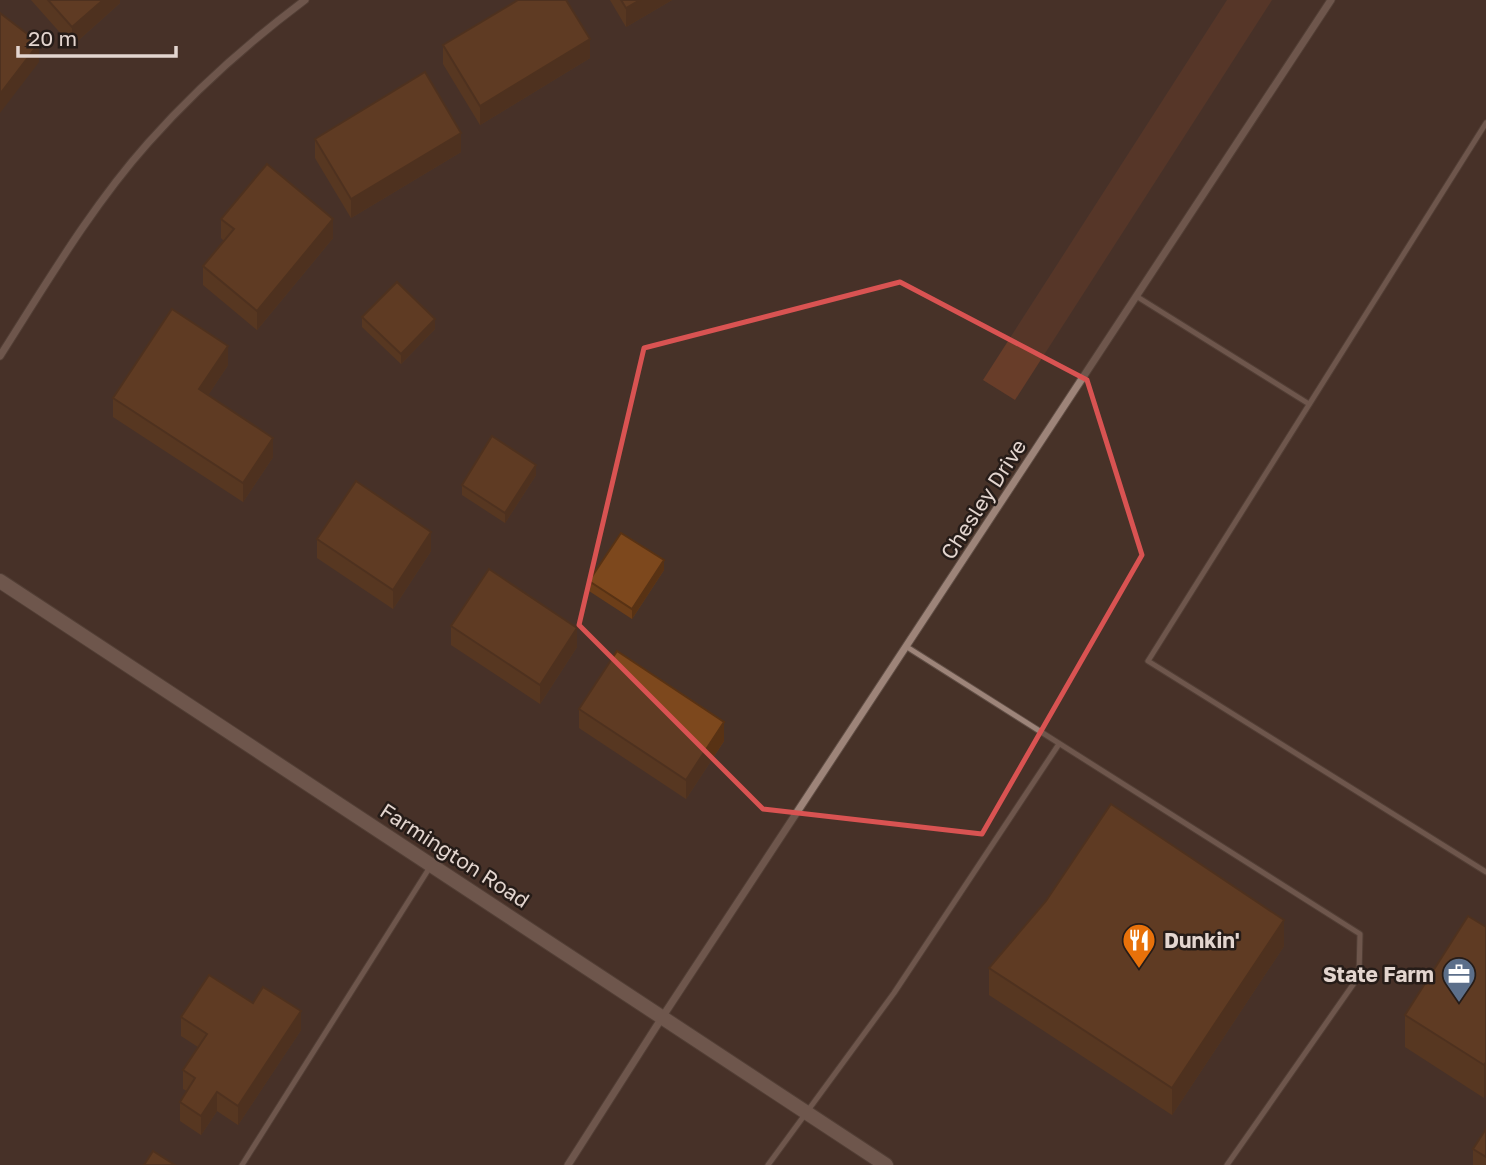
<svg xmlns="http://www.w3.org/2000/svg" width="1486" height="1165" font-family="'Golos Text',sans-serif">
	<rect width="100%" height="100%" fill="#473228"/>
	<path fill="#683d29" d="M1227,0H1272L1015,400L983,380Z"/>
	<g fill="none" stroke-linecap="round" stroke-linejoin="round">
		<defs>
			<g id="lane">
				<path d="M1486,123L1148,661L1486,872"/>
				<path d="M1136,296L1309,404"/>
				<path d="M907,647L1360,934L1359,976L1227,1165"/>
				<path d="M242,1165L430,867"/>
				<path d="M768,1165L894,993L1059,744"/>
			</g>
			<g id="street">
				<path d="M0,356C46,284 91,207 148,143C195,90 249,42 305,0"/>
				<path d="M568,1165L663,1016L1331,0"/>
			</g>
			<path id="secondary" d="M0,581L886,1165"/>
		</defs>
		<use href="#lane" stroke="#604e45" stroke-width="7"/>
		<use href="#street" stroke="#604e45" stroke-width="9"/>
		<use href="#secondary" stroke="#604e45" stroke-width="16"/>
		<use href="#lane" stroke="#9d8479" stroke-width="5"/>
		<use href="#street" stroke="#9d8479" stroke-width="7"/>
		<use href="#secondary" stroke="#9d8479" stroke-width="14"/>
	</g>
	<g fill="#6c3e19">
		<path d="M31,0H120V3L72,46Z"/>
		<path d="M610,0H672L626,27Z"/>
		<path d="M443,45L590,58L480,125L443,64Z"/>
		<path d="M315,139L461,152L351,218L315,158Z"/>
		<path d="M221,219L333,238L257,330L203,285V266L224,241L221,238Z"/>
		<path d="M362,317L435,329L401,364L362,327Z"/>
		<path d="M228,365L208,395L273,457L243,502L113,417V398Z"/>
		<path d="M536,475L505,523L462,495V485Z"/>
		<path d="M317,539L431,551L393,609L317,558Z"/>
		<path d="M664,570L632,619L589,591V581Z"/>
		<path d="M451,626L577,647L540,704L451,645Z"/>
		<path d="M579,709L724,741L686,799L579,728Z"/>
		<path d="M1486,927L1484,1098L1405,1047V1015Z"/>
		<path d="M1284,946L1172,1115L989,995V968Z"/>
		<path d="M253,1003L301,1030L238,1125L217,1111L201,1135L180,1121V1102L187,1091L183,1089V1070L198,1047L181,1036V1017Z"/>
		<path d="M1486,1129V1165H1473V1149Z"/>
	</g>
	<g fill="#583214">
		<path d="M103,0H120V3L72,46V27Z"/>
		<path d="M640,0H672L626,27V8Z"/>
		<path d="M590,39V58L480,125V106Z"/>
		<path d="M39,43V62L0,113V94Z"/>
		<path d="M461,133V152L351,218V199Z"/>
		<path d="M333,219V238L257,330V311Z"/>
		<path d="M435,319V329L401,364V354Z"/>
		<path d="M228,346V365L199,409V389Z"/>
		<path d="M273,438V457L243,502V483Z"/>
		<path d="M536,465V475L505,523V513Z"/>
		<path d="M431,532V551L393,609V590Z"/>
		<path d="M664,560V570L632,619V609Z"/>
		<path d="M577,628V647L540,704V685Z"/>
		<path d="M724,722V741L686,799V780Z"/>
		<path d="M1284,920V946L1172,1115V1088Z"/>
		<path d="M301,1011V1030L238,1125V1106Z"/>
		<path d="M1486,1062V1095L1484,1098V1065Z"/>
		<path d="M217,1092V1111L201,1135V1116Z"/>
	</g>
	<g fill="#7d481d" stroke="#583214" stroke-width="2">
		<path d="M48,0H103L72,27Z"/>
		<path d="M518,0H566L590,39L480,106L443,45Z"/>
		<path d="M621,0H640L626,8Z"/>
		<path d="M0,13L39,43L0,94Z"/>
		<path d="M425,72L461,133L351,199L315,139Z"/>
		<path d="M267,164L333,219L257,311L203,266L234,229L221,219Z"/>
		<path d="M397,282L435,319L401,354L362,317Z"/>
		<path d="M172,309L228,346L199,389L273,438L243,483L113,398Z"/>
		<path d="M492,436L536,465L505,513L462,485Z"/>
		<path d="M356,481L431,532L393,590L317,539Z"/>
		<path d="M621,533L664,560L632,609L589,581Z"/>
		<path d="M489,569L577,628L540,685L451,626Z"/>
		<path d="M617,651L724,722L686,780L579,709Z"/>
		<path d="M1111,804L1284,920L1172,1088L989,968L1046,901Z"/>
		<path d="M1468,916L1486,927V1062L1484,1065L1405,1015Z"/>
		<path d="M209,975L253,1003L263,987L301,1011L238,1106L217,1092L201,1116L180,1102L195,1078L183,1070L207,1034L181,1017Z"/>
		<path d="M1486,1129V1157L1473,1149Z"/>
		<path d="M153,1151L175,1165H144Z"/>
	</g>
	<path d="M0 0H1486V1165H0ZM900,282L1087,380L1142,555L982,834L763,809L579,625L644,348Z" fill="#473228" fill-opacity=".55" fill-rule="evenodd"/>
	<path fill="none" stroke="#d95352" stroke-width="5" stroke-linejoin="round" d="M900,282L1087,380L1142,555L982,834L763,809L579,625L644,348Z"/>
	<defs>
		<symbol id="restaurant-pin" viewBox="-11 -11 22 30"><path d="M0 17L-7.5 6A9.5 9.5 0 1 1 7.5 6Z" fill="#e8710a" stroke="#261c18"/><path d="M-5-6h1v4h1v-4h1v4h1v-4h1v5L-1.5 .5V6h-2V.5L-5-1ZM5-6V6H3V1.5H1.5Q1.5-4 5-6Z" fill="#fff"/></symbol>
		<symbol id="office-pin" viewBox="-11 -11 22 30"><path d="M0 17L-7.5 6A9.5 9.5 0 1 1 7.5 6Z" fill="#5c6f8a" stroke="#261c18"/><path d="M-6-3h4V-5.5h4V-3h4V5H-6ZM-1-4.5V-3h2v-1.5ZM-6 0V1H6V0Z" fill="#fff"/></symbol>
	</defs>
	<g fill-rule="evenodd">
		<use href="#restaurant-pin" x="1120" y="921" width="38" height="52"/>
		<use href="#office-pin" x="1440" y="955" width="38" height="52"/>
	</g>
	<g text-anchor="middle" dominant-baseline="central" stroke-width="5" stroke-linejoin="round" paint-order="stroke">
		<g font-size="21" fill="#e3d5cf" stroke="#261c18">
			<text transform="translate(983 499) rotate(-57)">Chesley Drive</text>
			<text transform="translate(455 855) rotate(33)">Farmington Road</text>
		</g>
		<g font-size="21" font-weight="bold" fill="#e3d5cf" stroke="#261c18" text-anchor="start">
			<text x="1164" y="940">Dunkin'</text>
			<text x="1434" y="974" text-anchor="end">State Farm</text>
		</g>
	</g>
	<path d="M18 46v10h158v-10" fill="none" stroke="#e3d5cf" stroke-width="3.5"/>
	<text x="28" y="46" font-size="21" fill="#e3d5cf" stroke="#261c18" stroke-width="5" paint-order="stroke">20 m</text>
</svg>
